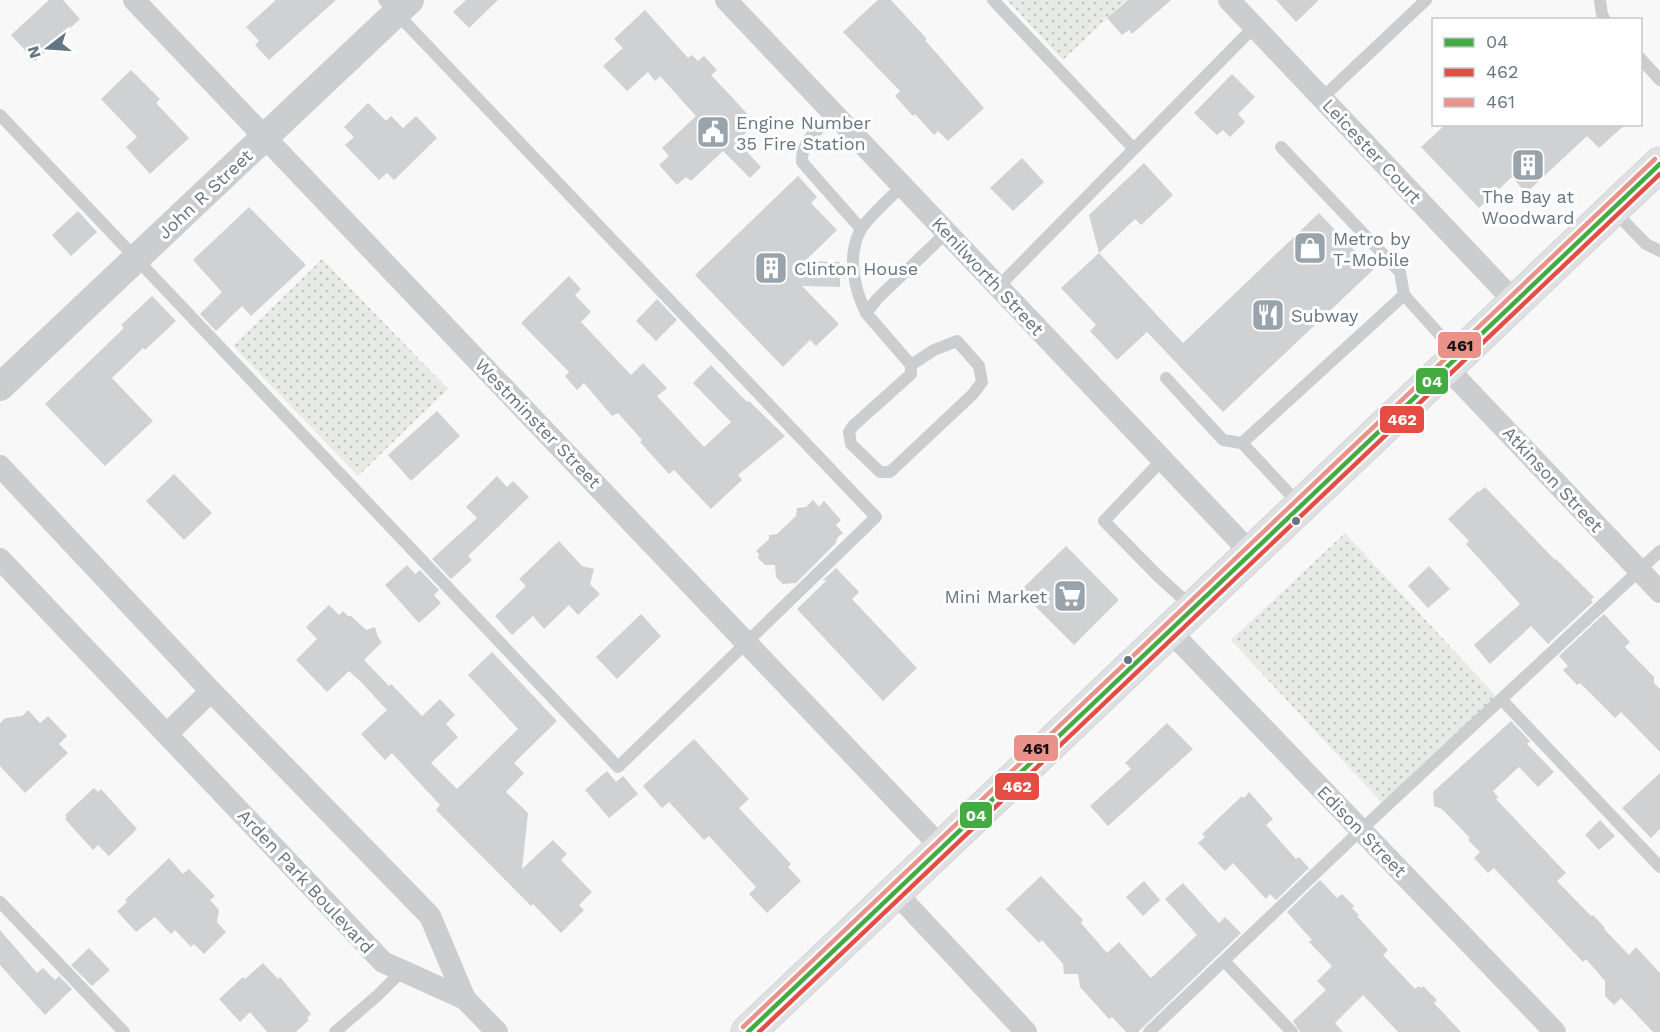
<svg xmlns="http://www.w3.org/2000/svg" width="1660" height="1032" font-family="'Work Sans',sans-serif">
	<defs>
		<pattern id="grass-dots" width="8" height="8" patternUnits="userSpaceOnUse" patternTransform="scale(1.5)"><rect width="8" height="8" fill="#e7eae5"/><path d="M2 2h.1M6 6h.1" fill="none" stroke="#bfc2bf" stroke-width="1.8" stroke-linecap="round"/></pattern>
	</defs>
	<rect width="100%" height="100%" fill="#f8f8f8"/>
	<g fill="url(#grass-dots)">
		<path d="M1007,0H1126L1063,60Z"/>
		<path d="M322,259L448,389L358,476L233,346Z"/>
		<path d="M1345,533L1496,696L1382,803L1231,640Z"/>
	</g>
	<g fill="#cfd1d2">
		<path d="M49,0H63L80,19L35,61L11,35Z"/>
		<path d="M276,0H336L269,60L255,45L259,41L246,27Z"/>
		<path d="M466,0H498L469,28L453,12Z"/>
		<path d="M878,0H891L927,39L925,40L984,108L948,141L938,131L934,135L915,114L913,116L895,96L900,91L843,32Z"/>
		<path d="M1128,0H1171L1132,34L1129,30L1122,35L1107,18Z"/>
		<path d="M1276,0H1319L1296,22Z"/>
		<path d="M645,10L688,58L692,55L698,61L704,56L717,70L711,75L756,123L737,141L761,167L750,178L723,151L691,181L686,177L677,185L659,165L669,156L662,148L696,116L660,76L655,81L648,72L627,91L603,66L623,48L614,39Z"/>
		<path d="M131,70L160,99L156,103L189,138L150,174L126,147L137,137L101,99Z"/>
		<path d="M1232,74L1255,97L1238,114L1245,122L1230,137L1223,130L1217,135L1194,113Z"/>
		<path d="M368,103L386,121L391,116L403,128L416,116L437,138L394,180L387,173L379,180L345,145L354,137L344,127Z"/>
		<path d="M1446,124H1626L1599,148L1587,136L1526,193L1512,177L1479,208L1421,147Z"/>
		<path d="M1022,158L1044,182L1013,211L990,188Z"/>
		<path d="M1144,163L1173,195L1141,225L1135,219L1099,253L1089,215Z"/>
		<path d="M798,176L817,197L811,203L837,230L805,261L840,262V287L802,286L839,324L816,346L810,340L783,367L695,275Z"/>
		<path d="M249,207L306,265L251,316L242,306L216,331L200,314L222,292L193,260Z"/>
		<path d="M78,211L97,232L71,256L52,235Z"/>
		<path d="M1319,213L1373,270L1223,412L1147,332L1117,360L1090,331L1096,325L1061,288L1099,253L1183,343Z"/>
		<path d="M569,276L581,289L575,295L591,312L581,322L631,375L643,363L667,388L657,396L704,447L731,422L693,383L711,365L747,402L749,401L785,436L738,475L742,480L711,509L674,470L669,474L640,442L642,440L618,413L612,416L584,383L577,390L565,376L569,372L521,323Z"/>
		<path d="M152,296L176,321L145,350L143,348L112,378L153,421L105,466L45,404L124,328L121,325Z"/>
		<path d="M657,299L677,320L656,341L636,321Z"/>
		<path d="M437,411L460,436L411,481L388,455Z"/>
		<path d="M174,474L212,513L184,540L146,501Z"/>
		<path d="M497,476L507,487L513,481L529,497L468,556L472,560L451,579L432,559L477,518L466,507Z"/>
		<path d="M1485,487L1555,560L1556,559L1594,597L1591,600L1593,602L1548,644L1531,626L1490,664L1474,645L1520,604L1466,544L1469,541L1448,519L1478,491L1479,492Z"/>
		<path d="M813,500L819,507L824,501L841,520L836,525L843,533L837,538L836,543L796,583L783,584L776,577L775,565H765L758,558L759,554L756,551L769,539V535L777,534L796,516L797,508L806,507Z"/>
		<path d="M559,541L582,566L594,569L590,584L600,594L578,615L569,605L544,629L533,616L512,635L495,616L526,586L519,579Z"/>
		<path d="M1066,546L1119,600L1074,645L1020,591Z"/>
		<path d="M407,565L415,574L420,570L439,590L434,595L441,603L419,623L385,585Z"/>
		<path d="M1429,566L1450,589L1428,608L1408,586Z"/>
		<path d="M836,568L859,592L852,599L917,668L883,701L797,609L827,580L822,581Z"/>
		<path d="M329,605L339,615L343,611L348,616H351L366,630L375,627L378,637L382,642L364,660L389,686L391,684L422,716L440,699L455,715L446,724L458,737L431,763L457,789L518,729L468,675L492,652L557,721L514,763L524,773L506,792L528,813L522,869L553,840L567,854L561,860L592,892L579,905L584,910L561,933L533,904L531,906L436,810L440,805L392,753L385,760L361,734L387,710L361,682L349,671L327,692L296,660L317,639L306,627Z"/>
		<path d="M641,614L661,636L617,679L596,657Z"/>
		<path d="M1604,614L1630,642L1625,647L1654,677V683L1660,689V752L1621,712L1615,718L1580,683L1577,685L1563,670L1568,666L1559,656Z"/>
		<path d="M28,710L40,723L48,716L67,736L59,744L68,753L25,793L0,766V723L5,718L22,716Z"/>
		<path d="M1511,721L1530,741L1527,744L1554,772L1538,787L1519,767L1493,791L1498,797L1496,799L1566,873L1557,881L1591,916L1593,915L1605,928L1604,929L1629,955L1636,947L1660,973V1032H1653L1621,998L1614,1005L1605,996V981L1586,959L1583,962L1494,868L1488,873L1474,858L1480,852L1468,840L1470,838L1442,809L1434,806L1433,792Z"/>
		<path d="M1167,723L1193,749L1108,826L1090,806L1131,769L1125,763Z"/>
		<path d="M694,739L749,799L739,808L791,864L788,867L801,881L767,913L749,894L756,887L709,836L704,840L669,802L662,808L643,786Z"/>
		<path d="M607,771L616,782L623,776L638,794L609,818L585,790Z"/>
		<path d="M1660,773V829L1651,838L1622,808Z"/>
		<path d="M94,788L98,792L101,789L137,829L109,856L98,845L93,850L65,819L67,817L65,815Z"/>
		<path d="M1249,792L1273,819L1266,825L1296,859L1299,857L1309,868L1276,900L1270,894L1266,899L1233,863L1225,871L1198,843L1205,837L1202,834L1242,796L1244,798Z"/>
		<path d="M1600,820L1615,836L1599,850L1585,835Z"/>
		<path d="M169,858L183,874L189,869L215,896L210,900L219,910L217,922L226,932L204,954L194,944L191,947L175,930L171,934L155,917L136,932L117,911L127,902L125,900Z"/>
		<path d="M1041,876L1083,920L1081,923L1107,953L1119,942L1151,978L1197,935L1165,899L1183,883L1219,923L1225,917L1241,933L1138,1032H1126L1112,1017L1109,1019L1080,987L1078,974H1064L1063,964L1042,940L1039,943L1006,909Z"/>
		<path d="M1320,880L1337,898L1342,894L1354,906L1352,908L1359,915L1357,916L1388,950L1383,955L1415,989L1419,986L1421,988L1423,986L1437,1000L1434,1003L1461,1032H1398L1363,995L1335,1023L1343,1032H1300L1293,1021L1326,990L1317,981L1332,966L1309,942L1312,940L1287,912Z"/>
		<path d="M1144,881L1160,900L1143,916L1126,897Z"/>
		<path d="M0,930L37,973L43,968L55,980L59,976L72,989L45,1015L0,965Z"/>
		<path d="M89,948L110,970L92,986L71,965Z"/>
		<path d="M263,963L278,979L280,977L311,1014L307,1018L309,1020L296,1032H267L250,1012L240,1022L219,999L243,977L245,979Z"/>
	</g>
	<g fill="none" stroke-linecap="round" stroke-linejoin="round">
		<defs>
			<path id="primary" d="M748,1032L1660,164"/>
		</defs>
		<use href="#primary" stroke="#d4d5d6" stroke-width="35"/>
		<g stroke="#cbcdce" stroke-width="12">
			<path d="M993,0L1134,149"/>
			<path d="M1600,0L1602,15L1605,20"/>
			<path d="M1640,58L1660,80"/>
			<path d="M1322,98L1426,0"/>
			<path d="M834,114C819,129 801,140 802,162L861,229"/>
			<path d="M0,115L618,767L876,517L384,0"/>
			<path d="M1281,147L1400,272L1404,295"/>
			<path d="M1613,210L1646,244L1660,251"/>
			<path d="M998,287L1254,27"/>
			<path d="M866,313C854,288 847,256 860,231C867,218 891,197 902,186"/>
			<path d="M911,365L934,350L957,341L979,366L982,382L973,394L890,472H880L851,444L849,432L853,426L911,374V365L866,313L878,298L946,233"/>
			<path d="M1166,378L1223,440L1242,443"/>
			<path d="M1162,460L1104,521L1159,577L1192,607"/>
			<path d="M1300,505L1242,443L1404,295L1458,355"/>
			<path d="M1502,700L1660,867"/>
			<path d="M0,902L124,1032"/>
			<path d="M1224,961L1292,1032"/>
			<path d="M335,1032L378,995L402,971"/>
			<path d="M1149,1032L1362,829L1660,551"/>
		</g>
		<g stroke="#cbcdce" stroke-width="22">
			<path d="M134,0L941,847"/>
			<path d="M726,0L1250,552"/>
			<path d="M1229,0L1515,302"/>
			<path d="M1446,367L1660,592"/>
			<path d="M0,466L211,691L430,916L465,999L383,962L0,559"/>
			<path d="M1169,630L1555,1032"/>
			<path d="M167,734L211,691"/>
			<path d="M895,892L1026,1032"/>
			<path d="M465,999L497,1032"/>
		</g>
		<path stroke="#cbcdce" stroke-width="28" d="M0,387L410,0"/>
		<use href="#primary" stroke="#dfe0e1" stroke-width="33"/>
		<defs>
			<path id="bus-1" d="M748,1032L1660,164"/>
			<path id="bus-2" d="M759,1032L1660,174"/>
			<path id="bus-3" d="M743,1027L1655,159"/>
		</defs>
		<use href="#bus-1" stroke="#fff" stroke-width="9"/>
		<use href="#bus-2" stroke="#fff" stroke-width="9"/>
		<use href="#bus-3" stroke="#fff" stroke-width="9"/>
		<use href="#bus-1" stroke="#44aa42" stroke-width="4.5"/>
		<use href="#bus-2" stroke="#e54c44" stroke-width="4.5"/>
		<use href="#bus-3" stroke="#ea9289" stroke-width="4.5"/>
	</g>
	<defs>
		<symbol id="civic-square" viewBox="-11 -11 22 22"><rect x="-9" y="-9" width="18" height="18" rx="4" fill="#98a3ab" stroke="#fff"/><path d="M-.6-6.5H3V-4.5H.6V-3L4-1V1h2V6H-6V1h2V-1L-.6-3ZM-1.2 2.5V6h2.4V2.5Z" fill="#fff"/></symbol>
		<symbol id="building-square" viewBox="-11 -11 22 22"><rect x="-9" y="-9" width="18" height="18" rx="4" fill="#98a3ab" stroke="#fff"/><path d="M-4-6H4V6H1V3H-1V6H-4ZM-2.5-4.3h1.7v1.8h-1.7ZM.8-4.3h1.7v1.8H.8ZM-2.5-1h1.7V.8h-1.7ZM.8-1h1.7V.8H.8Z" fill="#fff"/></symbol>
		<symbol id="shop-square" viewBox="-11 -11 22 22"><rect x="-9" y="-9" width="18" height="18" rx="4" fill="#98a3ab" stroke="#fff"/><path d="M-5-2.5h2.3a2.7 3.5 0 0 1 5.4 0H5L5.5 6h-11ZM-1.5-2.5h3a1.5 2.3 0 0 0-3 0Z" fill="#fff"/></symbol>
		<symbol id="restaurant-square" viewBox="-11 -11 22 22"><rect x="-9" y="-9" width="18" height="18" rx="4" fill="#98a3ab" stroke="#fff"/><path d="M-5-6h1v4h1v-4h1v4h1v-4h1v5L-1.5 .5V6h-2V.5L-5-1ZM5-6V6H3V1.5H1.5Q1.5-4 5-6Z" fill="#fff"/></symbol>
		<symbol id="supermarket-square" viewBox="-11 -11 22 22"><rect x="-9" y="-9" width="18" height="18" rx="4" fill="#98a3ab" stroke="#fff"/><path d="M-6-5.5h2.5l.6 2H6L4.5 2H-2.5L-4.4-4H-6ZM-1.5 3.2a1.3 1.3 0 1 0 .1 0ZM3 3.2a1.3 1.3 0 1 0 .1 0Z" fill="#fff"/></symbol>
	</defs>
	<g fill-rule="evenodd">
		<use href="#civic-square" x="694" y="113" width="38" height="38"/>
		<use href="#building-square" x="1509" y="146" width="38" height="38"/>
		<use href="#shop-square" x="1291" y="229" width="38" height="38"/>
		<use href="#building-square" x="752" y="249" width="38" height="38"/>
		<use href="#restaurant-square" x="1249" y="296" width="38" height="38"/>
		<use href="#supermarket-square" x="1051" y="577" width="38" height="38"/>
	</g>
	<g fill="#657581" stroke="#fff" stroke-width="2">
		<circle cx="1296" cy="521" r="5"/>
		<circle cx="1128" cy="660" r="5"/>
	</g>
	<g text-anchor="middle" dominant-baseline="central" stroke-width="6" stroke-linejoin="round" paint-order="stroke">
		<g font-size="18" fill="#657581" stroke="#fff" text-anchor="start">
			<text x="736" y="122">Engine Number<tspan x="736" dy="21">35 Fire Station</tspan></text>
			<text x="1528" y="196" text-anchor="middle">The Bay at<tspan x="1528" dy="21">Woodward</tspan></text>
			<text x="1333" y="238">Metro by<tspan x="1333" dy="21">T-Mobile</tspan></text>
			<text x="794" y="268">Clinton House</text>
			<text x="1291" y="315">Subway</text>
			<text x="1047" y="596" text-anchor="end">Mini Market</text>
		</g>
		<g font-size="18" fill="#657581" stroke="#fff">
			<text transform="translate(1372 151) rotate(47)">Leicester Court</text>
			<text transform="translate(205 194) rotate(-43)">John R Street</text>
			<text transform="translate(988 276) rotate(47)">Kenilworth Street</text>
			<text transform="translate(538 423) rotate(46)">Westminster Street</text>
			<text transform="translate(1553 479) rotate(47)">Atkinson Street</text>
			<text transform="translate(1362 831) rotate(46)">Edison Street</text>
			<text transform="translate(306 881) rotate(47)">Arden Park Boulevard</text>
		</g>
	</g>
	<g stroke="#fff" stroke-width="2">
		<rect x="1437" y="331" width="45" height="28" rx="6" fill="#ea9289"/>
		<rect x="1415" y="367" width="34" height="28" rx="6" fill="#44aa42"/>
		<rect x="1379" y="405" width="46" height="29" rx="6" fill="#e54c44"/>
		<rect x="1013" y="734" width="46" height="28" rx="6" fill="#ea9289"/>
		<rect x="994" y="772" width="46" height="29" rx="6" fill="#e54c44"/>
		<rect x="959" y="801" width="34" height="28" rx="6" fill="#44aa42"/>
	</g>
	<g font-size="16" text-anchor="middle" font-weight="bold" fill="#fff">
		<text x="1432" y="387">04</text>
		<text x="1402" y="425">462</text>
		<text x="1017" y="792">462</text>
		<text x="976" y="821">04</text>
	</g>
	<g font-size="16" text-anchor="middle" font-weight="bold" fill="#111">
		<text x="1460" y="351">461</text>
		<text x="1036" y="754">461</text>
	</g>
	<rect x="1432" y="18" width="210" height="108" fill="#ffffff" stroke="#c1c8cd" stroke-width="1.5"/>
	<rect x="1444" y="38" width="30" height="9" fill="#44aa42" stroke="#c1c8cd" stroke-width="1.5"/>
	<text x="1486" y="48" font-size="18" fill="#657581">04</text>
	<rect x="1444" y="68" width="30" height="9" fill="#e54c44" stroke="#c1c8cd" stroke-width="1.5"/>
	<text x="1486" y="78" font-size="18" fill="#657581">462</text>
	<rect x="1444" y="98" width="30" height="9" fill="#ea9289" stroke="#c1c8cd" stroke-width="1.5"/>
	<text x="1486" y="108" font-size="18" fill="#657581">461</text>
	<g transform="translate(48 48) rotate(253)" stroke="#ffffff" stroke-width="4.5" paint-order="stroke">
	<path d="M0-4.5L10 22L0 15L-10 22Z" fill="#657581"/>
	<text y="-9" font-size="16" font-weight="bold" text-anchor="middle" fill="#657581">N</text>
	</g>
</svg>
